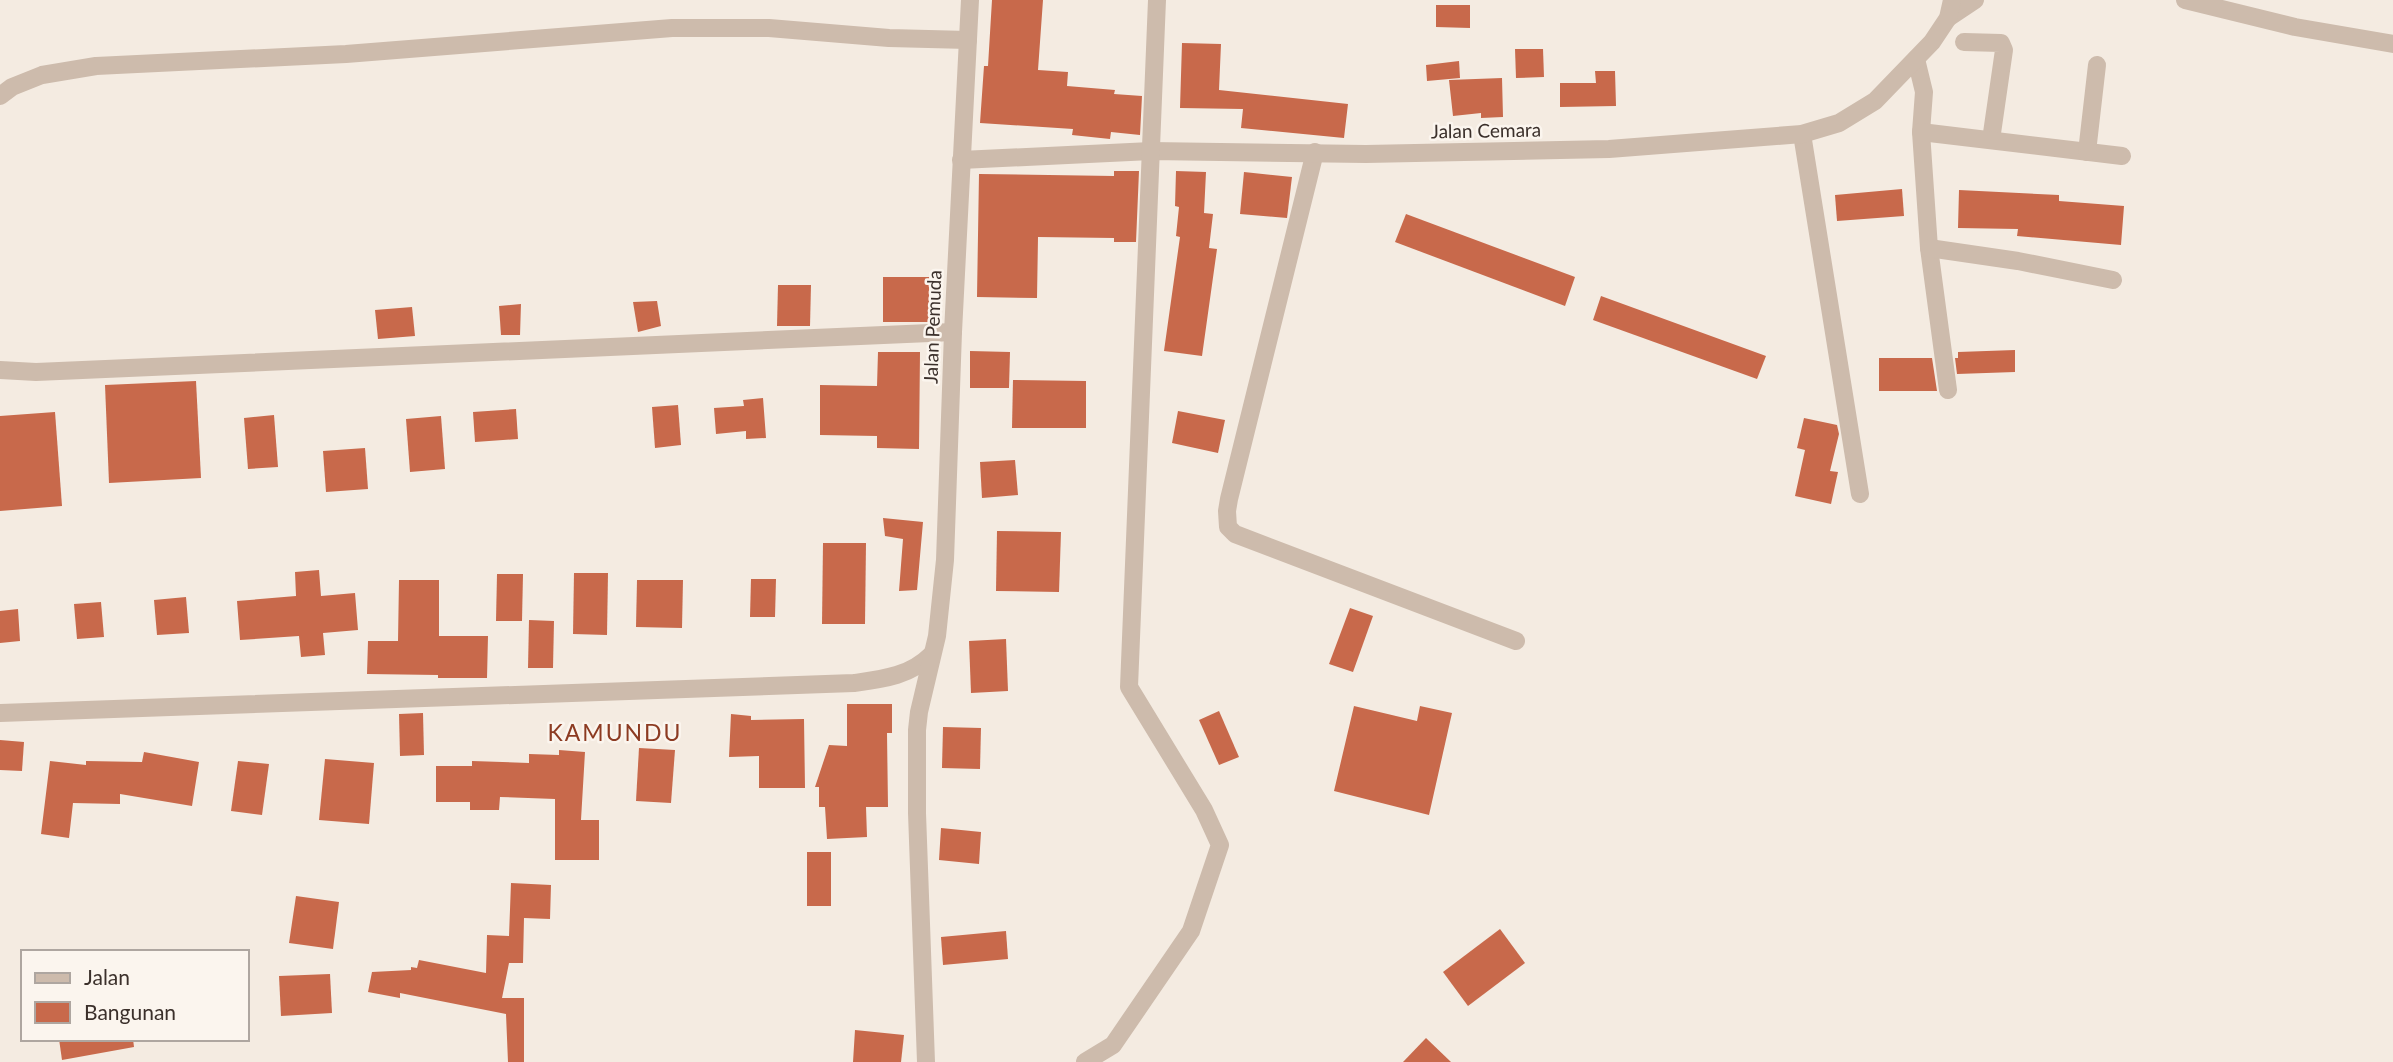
<svg xmlns="http://www.w3.org/2000/svg" width="2393" height="1062" font-family="Lato,sans-serif">
	<rect width="100%" height="100%" fill="#f4ebe1"/>
	<g fill="#c8694b">
		<path d="M992,0H1043L1038,70L1068,72L1067,86L1115,90L1114,94L1142,96L1140,135L1111,132L1110,139L1072,135L1073,129L980,123L984,66H988Z"/>
		<path d="M1436,5H1470V28L1436,27Z"/>
		<path d="M1182,43L1221,44L1219,90L1348,104L1344,138L1241,128L1243,109L1180,108Z"/>
		<path d="M1515,49H1543L1544,77L1516,78Z"/>
		<path d="M1459,61L1460,78L1427,81L1426,65Z"/>
		<path d="M1595,71H1615L1616,106L1560,107V83H1596Z"/>
		<path d="M1502,78L1503,117L1481,118V113L1453,116L1449,80Z"/>
		<path d="M1114,171H1139L1136,242H1114V238L1038,237L1037,298L977,297L979,174L1114,176Z"/>
		<path d="M1176,171L1206,172L1204,213L1213,214L1209,248L1217,249L1202,356L1164,351L1180,237L1176,236L1179,207L1175,206Z"/>
		<path d="M1244,172L1292,177L1287,218L1240,214Z"/>
		<path d="M1902,189L1904,216L1837,221L1835,195Z"/>
		<path d="M1959,190L2059,195V201L2124,206L2121,245L2017,236L2018,229L1958,228Z"/>
		<path d="M1406,214L1575,277L1565,306L1395,242Z"/>
		<rect x="883" y="277" width="46" height="45"/>
		<path d="M778,285H811L810,326H777Z"/>
		<path d="M1601,296L1766,356L1757,379L1593,320Z"/>
		<path d="M657,301L661,326L638,332L633,302Z"/>
		<path d="M521,304L520,335H501L499,306Z"/>
		<path d="M412,307L415,336L378,339L375,310Z"/>
		<path d="M2015,350V372L1957,374L1955,358H1958V352Z"/>
		<path d="M970,351L1010,352L1009,388H970Z"/>
		<path d="M878,352H920L919,449L877,448V436L820,435V385L877,386Z"/>
		<path d="M1879,358H1932L1937,391H1879Z"/>
		<path d="M1013,380L1086,381V428H1012Z"/>
		<path d="M196,381L201,478L109,483L105,385Z"/>
		<path d="M763,398L766,438L746,439V431L716,434L714,408L744,406L743,400Z"/>
		<path d="M678,405L681,445L655,448L652,407Z"/>
		<path d="M516,409L518,439L475,442L473,412Z"/>
		<path d="M1178,411L1225,420L1218,453L1172,443Z"/>
		<path d="M55,412L62,506L0,511V416Z"/>
		<path d="M274,415L278,467L248,469L244,418Z"/>
		<path d="M441,416L445,469L410,472L406,419Z"/>
		<path d="M1804,418L1837,425L1839,434L1830,471L1838,472L1831,504L1795,496L1805,450L1797,448Z"/>
		<path d="M365,448L368,489L326,492L323,451Z"/>
		<path d="M1015,460L1018,495L982,498L980,462Z"/>
		<path d="M883,518L923,522L917,590L899,591L903,539L885,536Z"/>
		<path d="M997,531L1061,532L1059,592L996,591Z"/>
		<path d="M823,543H866L865,624H822Z"/>
		<path d="M319,570L321,596L355,593L358,630L323,633L325,655L301,657L299,636L240,640L237,601L296,596L295,572Z"/>
		<path d="M574,573H608L607,635L573,634Z"/>
		<path d="M497,574H523L522,621H496Z"/>
		<path d="M751,579H776L775,617H750Z"/>
		<path d="M399,580H439V636H488L487,678H438V675L367,674L368,641H398Z"/>
		<path d="M637,580H683L682,628L636,627Z"/>
		<path d="M186,597L189,633L157,635L154,600Z"/>
		<path d="M101,602L104,637L77,639L74,604Z"/>
		<path d="M1350,608L1373,616L1353,672L1329,664Z"/>
		<path d="M18,609L20,641L0,643V611Z"/>
		<path d="M529,620L554,621L553,668H528Z"/>
		<path d="M1006,639L1008,691L971,693L969,641Z"/>
		<path d="M847,704H892V733H887L888,807H866L867,837L827,839L825,807H819V787H815L829,745L847,746Z"/>
		<path d="M1354,706L1417,721L1420,706L1452,713L1429,815L1334,791Z"/>
		<path d="M1219,711L1239,757L1219,765L1199,720Z"/>
		<path d="M423,713L424,755L400,756L399,714Z"/>
		<path d="M731,714L751,716V720L804,719L805,788H759V756L729,757Z"/>
		<path d="M943,727L981,728L980,769L942,768Z"/>
		<path d="M0,740L24,742L22,771L0,770Z"/>
		<path d="M639,748L675,750L671,803L636,801Z"/>
		<path d="M559,750L585,752L581,820H599V860H555V799L500,797L499,810H470V802H436V766H472V761L529,763V754L559,755Z"/>
		<path d="M144,752L199,762L192,806L120,794V804L73,803L69,838L41,834L50,761L86,765V761L142,762Z"/>
		<path d="M325,759L374,763L369,824L319,820Z"/>
		<path d="M238,761L269,764L262,815L231,811Z"/>
		<path d="M941,828L981,832L979,864L939,860Z"/>
		<rect x="807" y="852" width="24" height="54"/>
		<path d="M511,883L551,885L550,919L524,918L523,963H509L502,998H524V1062H508L506,1014L400,993V998L368,992L372,972L411,970V967L417,968L419,960L486,973L487,935L509,936Z"/>
		<path d="M296,896L339,902L333,949L289,943Z"/>
		<path d="M1500,929L1525,963L1468,1006L1443,972Z"/>
		<path d="M1006,931L1008,959L943,965L941,937Z"/>
		<path d="M330,974L332,1013L281,1016L279,976Z"/>
		<path d="M855,1030L904,1035L901,1062H853Z"/>
		<path d="M1426,1038L1451,1062H1403Z"/>
		<path d="M59,1039H133L134,1047L62,1060Z"/>
	</g>
	<g fill="none" stroke-linecap="round" stroke-linejoin="round">
		<g stroke="#cdbbac" stroke-width="18">
			<path d="M2185,0L2295,27L2393,44"/>
			<path d="M1948,18L1975,0"/>
			<path d="M1964,42L2001,43L2004,50L1991,140"/>
			<path d="M1916,59L1924,92L1921,132L1929,248L1948,390"/>
			<path d="M0,96L12,87L42,75L96,66L346,54L672,28H769L889,38L968,40"/>
			<path d="M1921,132L2122,156"/>
			<path d="M1802,134L1860,494"/>
			<path d="M1315,152L1229,499L1227,511L1228,527L1235,534L1516,641"/>
			<path d="M2087,152L2097,65"/>
			<path d="M961,160L1151,151L1366,154L1609,149L1802,134L1839,123L1875,101L1932,42L1948,18L1952,0"/>
			<path d="M1929,248L2018,261L2113,280"/>
			<path d="M0,370L36,372L953,332"/>
			<path d="M0,713L854,683C883,679 910,676 931,655"/>
			<path d="M926,1062L917,813V730L919,712L937,636L945,560L953,332L970,0"/>
			<path d="M1085,1062L1113,1045L1191,931L1220,845L1204,810L1129,687L1157,0"/>
		</g>
	</g>
	<g text-anchor="middle" dominant-baseline="central" stroke-width="5" stroke-linejoin="round" paint-order="stroke">
		<g font-size="19" fill="#3b302b" stroke="#fbf5ee">
			<text transform="translate(1486 130) rotate(-1)">Jalan Cemara</text>
			<text transform="translate(932 327) rotate(-88)">Jalan Pemuda</text>
		</g>
		<g font-size="23" letter-spacing="2" fill="#8c3b22" stroke="#fbf5ee">
			<text x="615" y="732">KAMUNDU</text>
		</g>
	</g>
	<rect x="21" y="950" width="228" height="91" fill="#fbf5ee" stroke="#aea6a0" stroke-width="2"/>
	<rect x="35" y="973" width="35" height="10" fill="#cdbbac" stroke="#aea6a0" stroke-width="2"/>
	<text x="84" y="985" font-size="21" fill="#3b302b">Jalan</text>
	<rect x="35" y="1002" width="35" height="21" fill="#c8694b" stroke="#aea6a0" stroke-width="2"/>
	<text x="84" y="1020" font-size="21" fill="#3b302b">Bangunan</text>
</svg>
